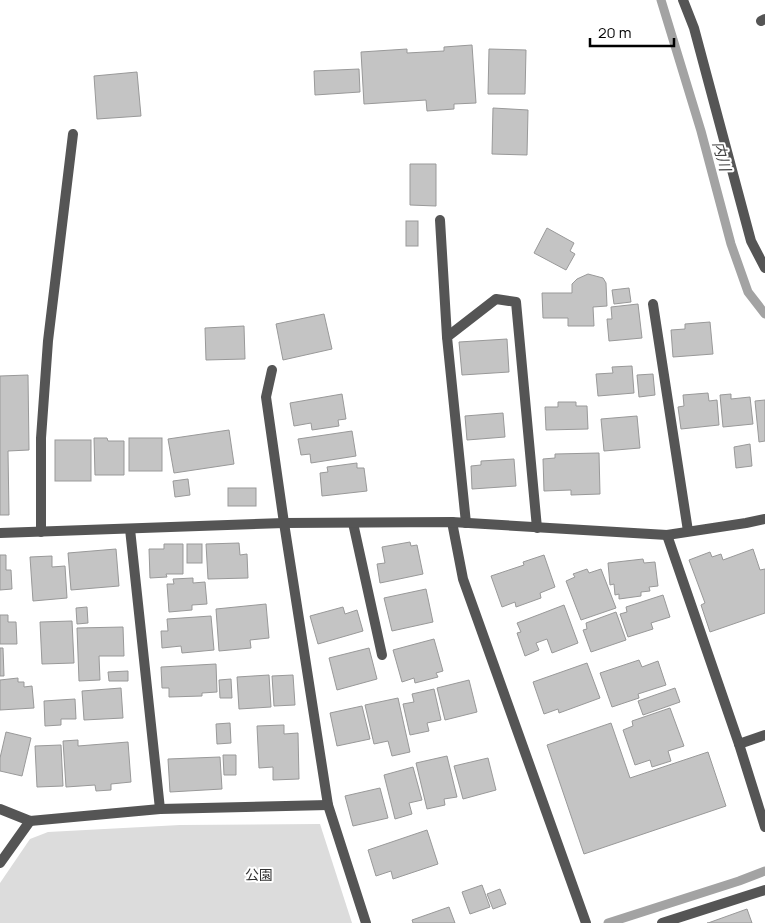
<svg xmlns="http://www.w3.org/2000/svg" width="765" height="923" font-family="Manrope,'Noto Sans JP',sans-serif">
	<rect width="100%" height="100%" fill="#fff"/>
	<path fill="#dcdcdc" d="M320,824L352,923H0V883L30,839L48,832L180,825Z"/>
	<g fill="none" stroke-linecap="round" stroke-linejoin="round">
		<g stroke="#a3a3a3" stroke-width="9">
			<path d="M661,0L701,131L731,244L748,292L765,314"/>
			<path d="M608,923L739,881L765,871"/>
		</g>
	</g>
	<g fill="#c4c4c4" stroke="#999">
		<path d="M472,45L476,103L454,104V109L427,111L426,100L364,104L361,52L407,49V53L444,51V47Z"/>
		<path d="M489,49L526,50L525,94H488Z"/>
		<path d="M359,69L360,92L315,95L314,71Z"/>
		<path d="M137,72L141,116L97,119L94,76Z"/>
		<path d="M493,108L528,110L527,155L492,154Z"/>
		<path d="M410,164H436V206L410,205Z"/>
		<rect x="406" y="221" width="12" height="25"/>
		<path d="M547,228L574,243L570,251L575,254L566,270L534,253Z"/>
		<path d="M588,274L603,278L606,283L607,306L593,307L594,326H568V318H543L542,293H572V284L577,279Z"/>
		<path d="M629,288L631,302L614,304L612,290Z"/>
		<path d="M638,304L642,338L609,341L607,319H612L611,307Z"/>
		<path d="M324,314L332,349L283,360L276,324Z"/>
		<path d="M710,322L713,354L673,357L671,330L685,329V324Z"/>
		<path d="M244,326L245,359L206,360L205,328Z"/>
		<path d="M507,339L509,372L462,375L459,342Z"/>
		<path d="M632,366L634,393L598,396L596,374L613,373L612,367Z"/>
		<path d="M653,374L655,395L639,397L637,375Z"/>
		<path d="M28,375L29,450L8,451L9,515H0V376Z"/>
		<path d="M708,393L709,401L717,400L719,425L681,429L678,407L684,406L683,395Z"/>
		<path d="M342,394L346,419L338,420L339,426L312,430L311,423L294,426L290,403Z"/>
		<path d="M731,394V399L750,397L753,424L723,427L720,395Z"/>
		<path d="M765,400V441L759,442L755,401Z"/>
		<path d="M558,402H576V406H587L588,429L546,430L545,407H558Z"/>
		<path d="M503,413L505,437L467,440L465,416Z"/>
		<path d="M637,416L640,448L604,451L601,419Z"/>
		<path d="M229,430L234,464L174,473L168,439Z"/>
		<path d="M352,431L356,456L311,463L310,454L301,455L298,439Z"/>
		<path d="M94,438H107L108,441H124V475H95Z"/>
		<rect x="129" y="438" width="33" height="33"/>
		<rect x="55" y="440" width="36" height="41"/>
		<path d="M750,444L752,466L736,468L734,447Z"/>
		<path d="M599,453L600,494L571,495V490L544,491L543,459L555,458V454Z"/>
		<path d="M514,459L516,486L472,489L471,466L481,465V461Z"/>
		<path d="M357,463V468H364L367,491L322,496L320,473L328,472L327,467Z"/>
		<path d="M188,479L190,495L175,497L173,481Z"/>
		<rect x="228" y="488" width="28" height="18"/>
		<path d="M410,542L411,546L417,545L423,574L380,583L377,564L385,563L382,547Z"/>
		<path d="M239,543L240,555L247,554L248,578L208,579L206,544Z"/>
		<path d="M164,544H183V574H166L167,577L150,578L149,549H164Z"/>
		<rect x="187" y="544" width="15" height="19"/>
		<path d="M116,549L119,586L71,590L68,553Z"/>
		<path d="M753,549L760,570L765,569V613L710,632L701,605L705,603L689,560L710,552L712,557L721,554L723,560Z"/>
		<path d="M0,555H6V570H11L12,589L0,590Z"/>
		<path d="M544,555L555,587L540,593L541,598L516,607L515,602L502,607L491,576L524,565L523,562Z"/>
		<path d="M52,556V567L65,566L67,598L33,601L30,557Z"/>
		<path d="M643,559L644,563L655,562L658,586L649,587L650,591L641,592V596L619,599V594L615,595L614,584L610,585L608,563Z"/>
		<path d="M587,569L589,573L601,569L616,608L581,620L566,581L575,577L573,574Z"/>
		<path d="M193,578V583L205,582L207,604L192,605V610L169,612L167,584H174L173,579Z"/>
		<path d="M426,589L433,622L392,631L384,598Z"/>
		<path d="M663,595L670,617L651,623L653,629L628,637L620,614L627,612L626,607Z"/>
		<path d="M266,604L269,638L250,640L251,648L219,651L216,609Z"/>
		<path d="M564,605L578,643L552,653L547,639L536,643L539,650L525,656L517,633L521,632L517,623Z"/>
		<path d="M87,607L88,623L77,624L76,608Z"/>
		<path d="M343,607L345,614L357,610L363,631L318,644L310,616Z"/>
		<path d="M616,612L626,640L591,652L583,630L587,629L586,623Z"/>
		<path d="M0,615H8V622H16L17,644H0Z"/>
		<path d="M211,616L214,650L182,653L181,646L162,648L161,631H168L167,619Z"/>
		<path d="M72,621L74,663L42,664L40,622Z"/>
		<path d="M123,627L124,656H99L100,680L79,681L77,628Z"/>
		<path d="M434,639L443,671L436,673L438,677L415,683L414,678L402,682L393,650Z"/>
		<path d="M0,648H3L4,676H0Z"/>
		<path d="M369,648L377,679L337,690L329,658Z"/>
		<path d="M639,660L642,667L658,661L666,685L638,694L639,698L612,707L600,673Z"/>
		<path d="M587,663L600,698L559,713L558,709L544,714L533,682Z"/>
		<path d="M216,664L217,692L202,693V696L169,697V688H162L161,667Z"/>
		<path d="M128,671V681H109L108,672Z"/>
		<path d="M269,675L271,707L239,709L237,677Z"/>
		<path d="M293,675L295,705L274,706L272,676Z"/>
		<path d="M18,678V682H24V687L32,686L34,708L0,710V680Z"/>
		<path d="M231,679L232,698H220L219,680Z"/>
		<path d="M469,680L477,712L445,720L437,688Z"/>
		<path d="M121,688L123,718L84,720L82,691Z"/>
		<path d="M675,688L680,702L643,715L638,701Z"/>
		<path d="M434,689L441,720L427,723L429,731L410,735L403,704L414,702L412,694Z"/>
		<path d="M398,698L410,752L392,756L388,741L374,744L365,705Z"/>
		<path d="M75,699L76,719H61V725L45,726L44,701Z"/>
		<path d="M362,706L370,739L337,746L330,713Z"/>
		<path d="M670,708L684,746L668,751L671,761L652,767L650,760L635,765L623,730L633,726L632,721Z"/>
		<path d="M230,723L231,743L217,744L216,724Z"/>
		<path d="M611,723L630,778L708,752L726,806L584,854L547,745Z"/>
		<path d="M284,725V734L298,733L299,779L273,780V767L259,768L257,726Z"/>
		<path d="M6,732L31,738L22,776L0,771V758Z"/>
		<path d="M78,740V746L128,742L131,782L111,784V790L96,791L95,785L66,787L63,741Z"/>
		<path d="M61,745L63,786L37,787L35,746Z"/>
		<path d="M223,755H236V775H224Z"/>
		<path d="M447,756L457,797L444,799L445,805L427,809L416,763Z"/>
		<path d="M220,757L222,789L170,792L168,759Z"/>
		<path d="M488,758L496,790L463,799L454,766Z"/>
		<path d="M413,767L422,800L409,803L412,814L395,819L384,775Z"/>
		<path d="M380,788L388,818L353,826L345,796Z"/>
		<path d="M427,830L438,864L393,879L391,871L376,876L368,850Z"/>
		<path d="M482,885L490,907L470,914L462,892Z"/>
		<path d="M500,889L506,904L493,909L487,894Z"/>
		<path d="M449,907L455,923H413L412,920Z"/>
		<path d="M747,909L752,923H707H708Z"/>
	</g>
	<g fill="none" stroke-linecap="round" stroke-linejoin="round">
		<g stroke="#555" stroke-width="10">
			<path d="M683,0L694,28L751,241L765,268"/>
			<path d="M761,21L765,19"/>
			<path d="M440,220L447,337"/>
			<path d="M653,304L688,531"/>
			<path d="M272,370L266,397L284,523"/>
			<path d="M353,523L382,655"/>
			<path d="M41,532V438L48,341L73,134"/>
		</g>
		<g stroke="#555" stroke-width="10">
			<path d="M284,523L328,805L366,923"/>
			<path d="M466,523L447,337L496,299L516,302L537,528"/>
			<path d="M130,529L160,809"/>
			<path d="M667,535L739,744L765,827"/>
			<path d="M739,744L765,735"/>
			<path d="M0,809L30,821L160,809L328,805"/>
			<path d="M0,863L30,821"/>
			<path d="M662,923L765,890"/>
		</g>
		<g stroke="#555" stroke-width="10">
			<path d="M452,522L463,579L586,923"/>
			<path d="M0,533L284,523L452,522L667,535L746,523L765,519"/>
		</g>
	</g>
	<g text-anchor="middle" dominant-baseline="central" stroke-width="4" stroke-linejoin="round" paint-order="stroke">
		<g font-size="14" fill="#333" stroke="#fff">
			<text x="259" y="874">公園</text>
		</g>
		<g font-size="15" font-style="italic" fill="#444" stroke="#fff">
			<text transform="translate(722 156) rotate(75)">内川</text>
		</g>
	</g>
	<path d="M590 38v8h84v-8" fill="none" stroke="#000000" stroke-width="2.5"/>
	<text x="598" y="38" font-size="15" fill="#000000" stroke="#ffffff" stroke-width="4" paint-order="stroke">20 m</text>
</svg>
